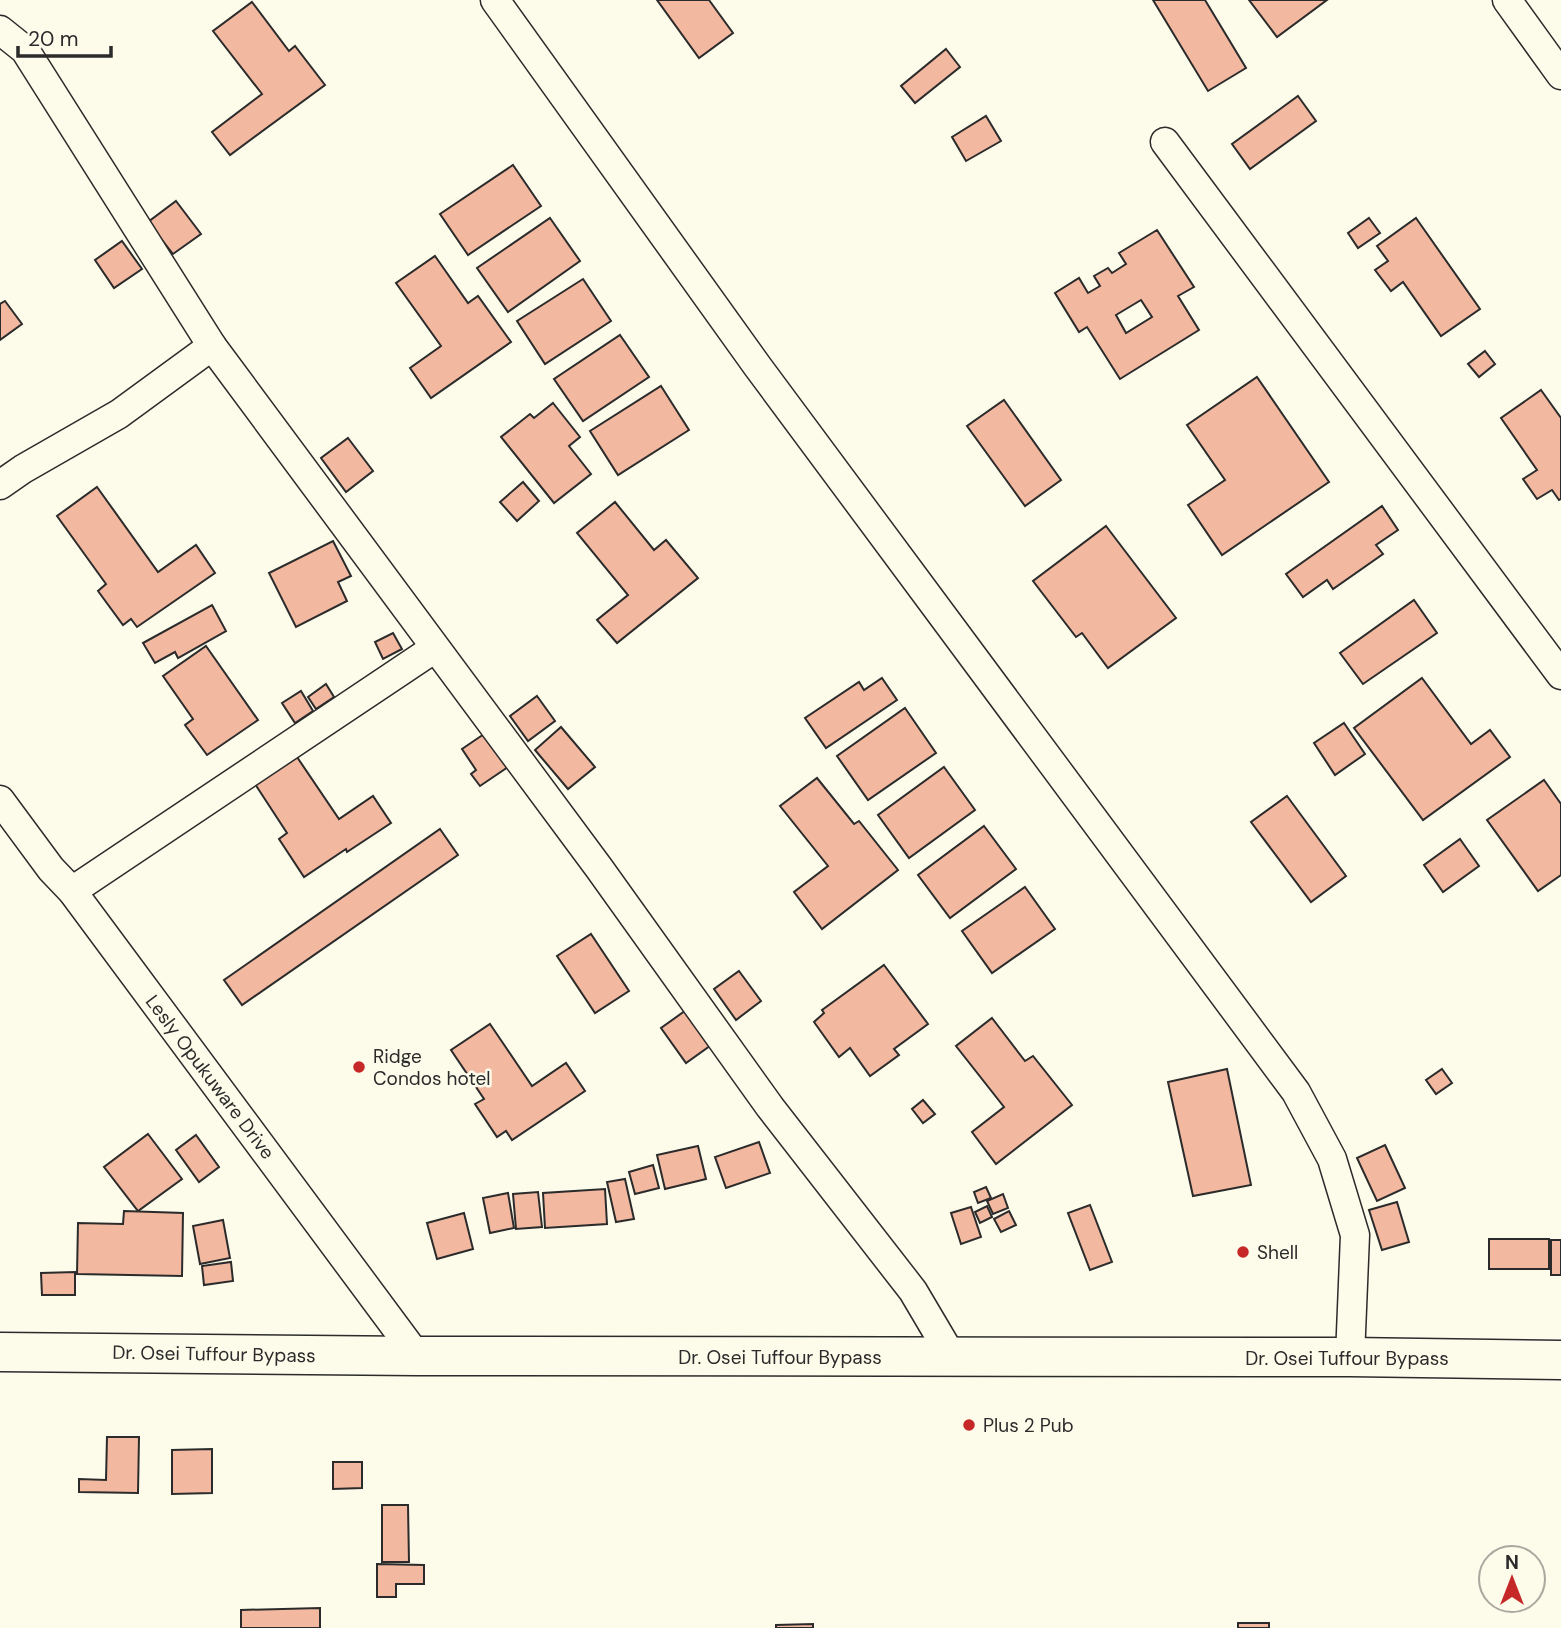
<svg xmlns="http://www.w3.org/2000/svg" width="1561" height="1628" font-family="'DM Sans',sans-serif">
	<rect width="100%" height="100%" fill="#fdfbea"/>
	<g fill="#f2b8a0" stroke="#2b2b2b" stroke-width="2" fill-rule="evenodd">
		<path d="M657,0H709L733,33L699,58Z"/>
		<path d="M1153,0H1205L1246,68L1208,91Z"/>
		<path d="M1249,0H1327L1277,37Z"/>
		<path d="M252,2L289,51L295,46L325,85L230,155L212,132L262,94L213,31Z"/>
		<path d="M946,49L960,67L915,103L901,86Z"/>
		<path d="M1298,96L1316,121L1250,169L1232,144Z"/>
		<path d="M986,116L1001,141L966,161L952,137Z"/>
		<path d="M513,165L541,206L468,255L440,214Z"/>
		<path d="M176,201L201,234L173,254L148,222Z"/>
		<path d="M550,218L580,261L508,312L477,268Z"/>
		<path d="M1369,218L1380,233L1358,248L1348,233Z"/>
		<path d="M1416,218L1480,309L1441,336L1403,282L1391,291L1375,270L1388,261L1377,246Z"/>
		<path d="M1157,230L1194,287L1178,296L1199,330L1120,379L1087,327L1079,332L1055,293L1079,278L1088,293L1100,286L1094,276L1108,268L1112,273L1126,264L1119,253ZM1141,300L1152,317L1126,333L1116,315Z"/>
		<path d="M122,241L142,269L114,288L95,260Z"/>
		<path d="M435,256L468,303L478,296L511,342L431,398L410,368L441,346L396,283Z"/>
		<path d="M583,279L611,321L545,364L517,321Z"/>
		<path d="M5,301L22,324L0,340V304Z"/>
		<path d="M620,335L649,377L583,421L554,379Z"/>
		<path d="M1485,351L1495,364L1479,377L1468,364Z"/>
		<path d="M1257,377L1329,482L1222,555L1188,505L1225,480L1187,425Z"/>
		<path d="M661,386L689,430L618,475L590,431Z"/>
		<path d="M1541,390L1561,418V499L1559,500L1552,490L1537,499L1523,479L1537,470L1501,418Z"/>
		<path d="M1004,400L1061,480L1025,506L967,426Z"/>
		<path d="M553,403L580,437L569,446L591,474L554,503L501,437L530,414L534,418Z"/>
		<path d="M348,438L373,471L346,492L321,458Z"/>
		<path d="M523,482L539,501L517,521L500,502Z"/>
		<path d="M97,487L158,572L196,545L215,573L137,627L131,619L123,625L98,591L106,584L57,516Z"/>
		<path d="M615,502L654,550L666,540L698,578L617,643L597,620L628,595L577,533Z"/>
		<path d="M1382,506L1398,530L1376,545L1383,554L1333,589L1327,580L1303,597L1286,574Z"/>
		<path d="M1106,526L1176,618L1108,668L1082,633L1076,637L1033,581Z"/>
		<path d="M333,541L351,576L338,582L347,601L296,627L269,573Z"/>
		<path d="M1414,600L1437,633L1363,684L1340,653Z"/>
		<path d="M212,605L226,631L178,658L175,652L155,663L143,643Z"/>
		<path d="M393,633L402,649L383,659L375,642Z"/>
		<path d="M206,646L258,720L207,755L185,725L193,719L163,676Z"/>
		<path d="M882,678L897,700L826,748L805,718L859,682L864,690Z"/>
		<path d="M1422,678L1471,744L1490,730L1510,757L1423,820L1354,728Z"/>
		<path d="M326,684L334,697L316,709L308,697Z"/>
		<path d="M301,691L313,711L295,723L282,703Z"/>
		<path d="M537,696L555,721L528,741L510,716Z"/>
		<path d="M905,708L936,753L868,800L837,756Z"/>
		<path d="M1344,723L1365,754L1335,775L1314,743Z"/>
		<path d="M561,727L595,767L568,789L535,750Z"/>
		<path d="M484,734L508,767L480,786L471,774L476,770L462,749Z"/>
		<path d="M297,757L339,819L373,796L391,823L347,852L346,849L304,877L279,839L287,833L255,784Z"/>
		<path d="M944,767L975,810L909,858L878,815Z"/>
		<path d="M817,778L854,824L859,821L898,870L822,929L794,892L828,866L780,806Z"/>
		<path d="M1544,780L1561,804V875L1538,891L1487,820Z"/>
		<path d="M1287,796L1346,876L1311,902L1251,822Z"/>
		<path d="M984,826L1016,869L950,918L918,875Z"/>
		<path d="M440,829L458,855L242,1005L224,980Z"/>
		<path d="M1460,839L1479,866L1443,892L1424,865Z"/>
		<path d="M1025,887L1055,929L992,973L962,931Z"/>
		<path d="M591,934L629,991L595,1013L557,956Z"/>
		<path d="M884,965L928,1024L894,1049L899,1055L870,1076L850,1048L839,1057L814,1022L824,1013L822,1010Z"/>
		<path d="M739,971L761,1001L736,1020L714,989Z"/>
		<path d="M689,1008L714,1043L686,1063L661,1028Z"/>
		<path d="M992,1018L1025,1061L1033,1056L1072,1105L996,1164L972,1132L1004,1107L956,1046Z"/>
		<path d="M490,1024L532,1086L566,1063L585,1091L512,1140L506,1131L497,1137L475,1104L484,1099L451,1050Z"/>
		<path d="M1227,1069L1251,1185L1193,1196L1168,1082Z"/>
		<path d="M1442,1069L1452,1083L1436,1094L1426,1080Z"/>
		<path d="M923,1100L935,1114L923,1123L912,1109Z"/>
		<path d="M148,1134L182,1179L138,1211L104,1167Z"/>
		<path d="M196,1135L219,1167L199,1182L176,1150Z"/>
		<path d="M759,1142L770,1173L726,1188L715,1157Z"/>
		<path d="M1385,1145L1405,1188L1377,1201L1357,1158Z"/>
		<path d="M698,1146L706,1179L665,1189L657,1155Z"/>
		<path d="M653,1165L659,1188L635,1194L629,1172Z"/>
		<path d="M625,1179L634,1219L616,1222L607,1182Z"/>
		<path d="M986,1187L991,1198L978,1203L974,1192Z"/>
		<path d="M605,1189L607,1224L545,1228L543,1193Z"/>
		<path d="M538,1192L542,1227L516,1229L513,1194Z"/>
		<path d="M508,1193L514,1228L490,1233L483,1198Z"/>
		<path d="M1003,1194L1008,1208L993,1214L987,1201Z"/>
		<path d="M1397,1202L1409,1242L1382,1250L1369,1210Z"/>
		<path d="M1090,1205L1112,1262L1090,1270L1068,1213Z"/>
		<path d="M987,1206L992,1217L980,1223L975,1212Z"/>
		<path d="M971,1207L981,1237L961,1244L951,1213Z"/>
		<path d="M124,1211L183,1213L182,1276L77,1274L78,1223L123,1224Z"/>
		<path d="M1009,1211L1016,1225L1001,1232L994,1219Z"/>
		<path d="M464,1213L473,1249L437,1259L427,1223Z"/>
		<path d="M223,1220L230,1258L200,1264L193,1226Z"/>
		<rect x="1489" y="1239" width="60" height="30"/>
		<rect x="1551" y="1240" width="10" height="35"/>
		<path d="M231,1262L233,1281L204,1285L202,1266Z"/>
		<path d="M75,1272V1295H42L41,1273Z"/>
		<path d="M107,1437H139L138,1493L79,1492V1479L106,1480Z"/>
		<path d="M212,1449V1493L172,1494V1450Z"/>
		<path d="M333,1462H362V1488L333,1489Z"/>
		<path d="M382,1505H408L409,1562H382Z"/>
		<path d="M377,1564L424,1565V1584H396V1597H377Z"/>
		<path d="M320,1608V1628H241V1610Z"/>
		<rect x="1238" y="1623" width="31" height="5"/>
		<path d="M813,1624V1628H776V1625Z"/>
	</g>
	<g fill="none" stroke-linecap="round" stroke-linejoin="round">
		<defs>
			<g id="street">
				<path d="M495,0L758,367L1296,1092L1332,1159L1355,1235L1350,1357"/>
				<path d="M1507,0L1561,75"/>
				<path d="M0,30L25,50L212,346L599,868L770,1107L913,1291L952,1357"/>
				<path d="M1165,142L1561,675"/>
				<path d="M0,485L23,469L119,414L212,346"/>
				<path d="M0,800L51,869L72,891L417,1356"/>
				<path d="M72,891L435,648"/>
			</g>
			<path id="highway" d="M0,1352L417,1356L1350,1357L1561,1360"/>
		</defs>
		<use href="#street" stroke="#2b2b2b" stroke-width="31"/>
		<use href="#highway" stroke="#2b2b2b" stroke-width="41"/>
		<use href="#street" stroke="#fdfbea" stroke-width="28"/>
		<use href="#highway" stroke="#fdfbea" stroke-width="38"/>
	</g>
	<g fill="#c62828" stroke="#fdfbea" stroke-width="2.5">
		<circle cx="359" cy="1067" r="7"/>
		<circle cx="1243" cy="1252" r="7"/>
		<circle cx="969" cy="1425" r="7"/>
	</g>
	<g text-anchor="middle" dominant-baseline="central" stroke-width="5" stroke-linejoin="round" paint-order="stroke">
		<g font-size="19" fill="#2b2b2b" stroke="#fdfbea" text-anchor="start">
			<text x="373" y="1056">Ridge<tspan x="373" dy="22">Condos hotel</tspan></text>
			<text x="1257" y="1252">Shell</text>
			<text x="983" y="1425">Plus 2 Pub</text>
		</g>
		<g font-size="19" fill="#2b2b2b" stroke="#fdfbea">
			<text transform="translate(210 1077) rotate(53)">Lesly Opukuware Drive</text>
			<text transform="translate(214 1354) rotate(1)">Dr. Osei Tuffour Bypass</text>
			<text x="780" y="1357">Dr. Osei Tuffour Bypass</text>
			<text x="1347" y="1358">Dr. Osei Tuffour Bypass</text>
		</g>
	</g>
	<g transform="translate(1512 1579)"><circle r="33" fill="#fdfbea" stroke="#a9a89e" stroke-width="2"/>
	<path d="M0-5L12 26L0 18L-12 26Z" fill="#c62828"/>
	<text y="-10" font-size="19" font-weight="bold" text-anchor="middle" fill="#2b2b2b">N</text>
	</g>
	<path d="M18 46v10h93v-10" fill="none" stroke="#2b2b2b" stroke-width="3.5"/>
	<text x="28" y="46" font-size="21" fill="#2b2b2b" stroke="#fdfbea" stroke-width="5" paint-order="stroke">20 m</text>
</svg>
